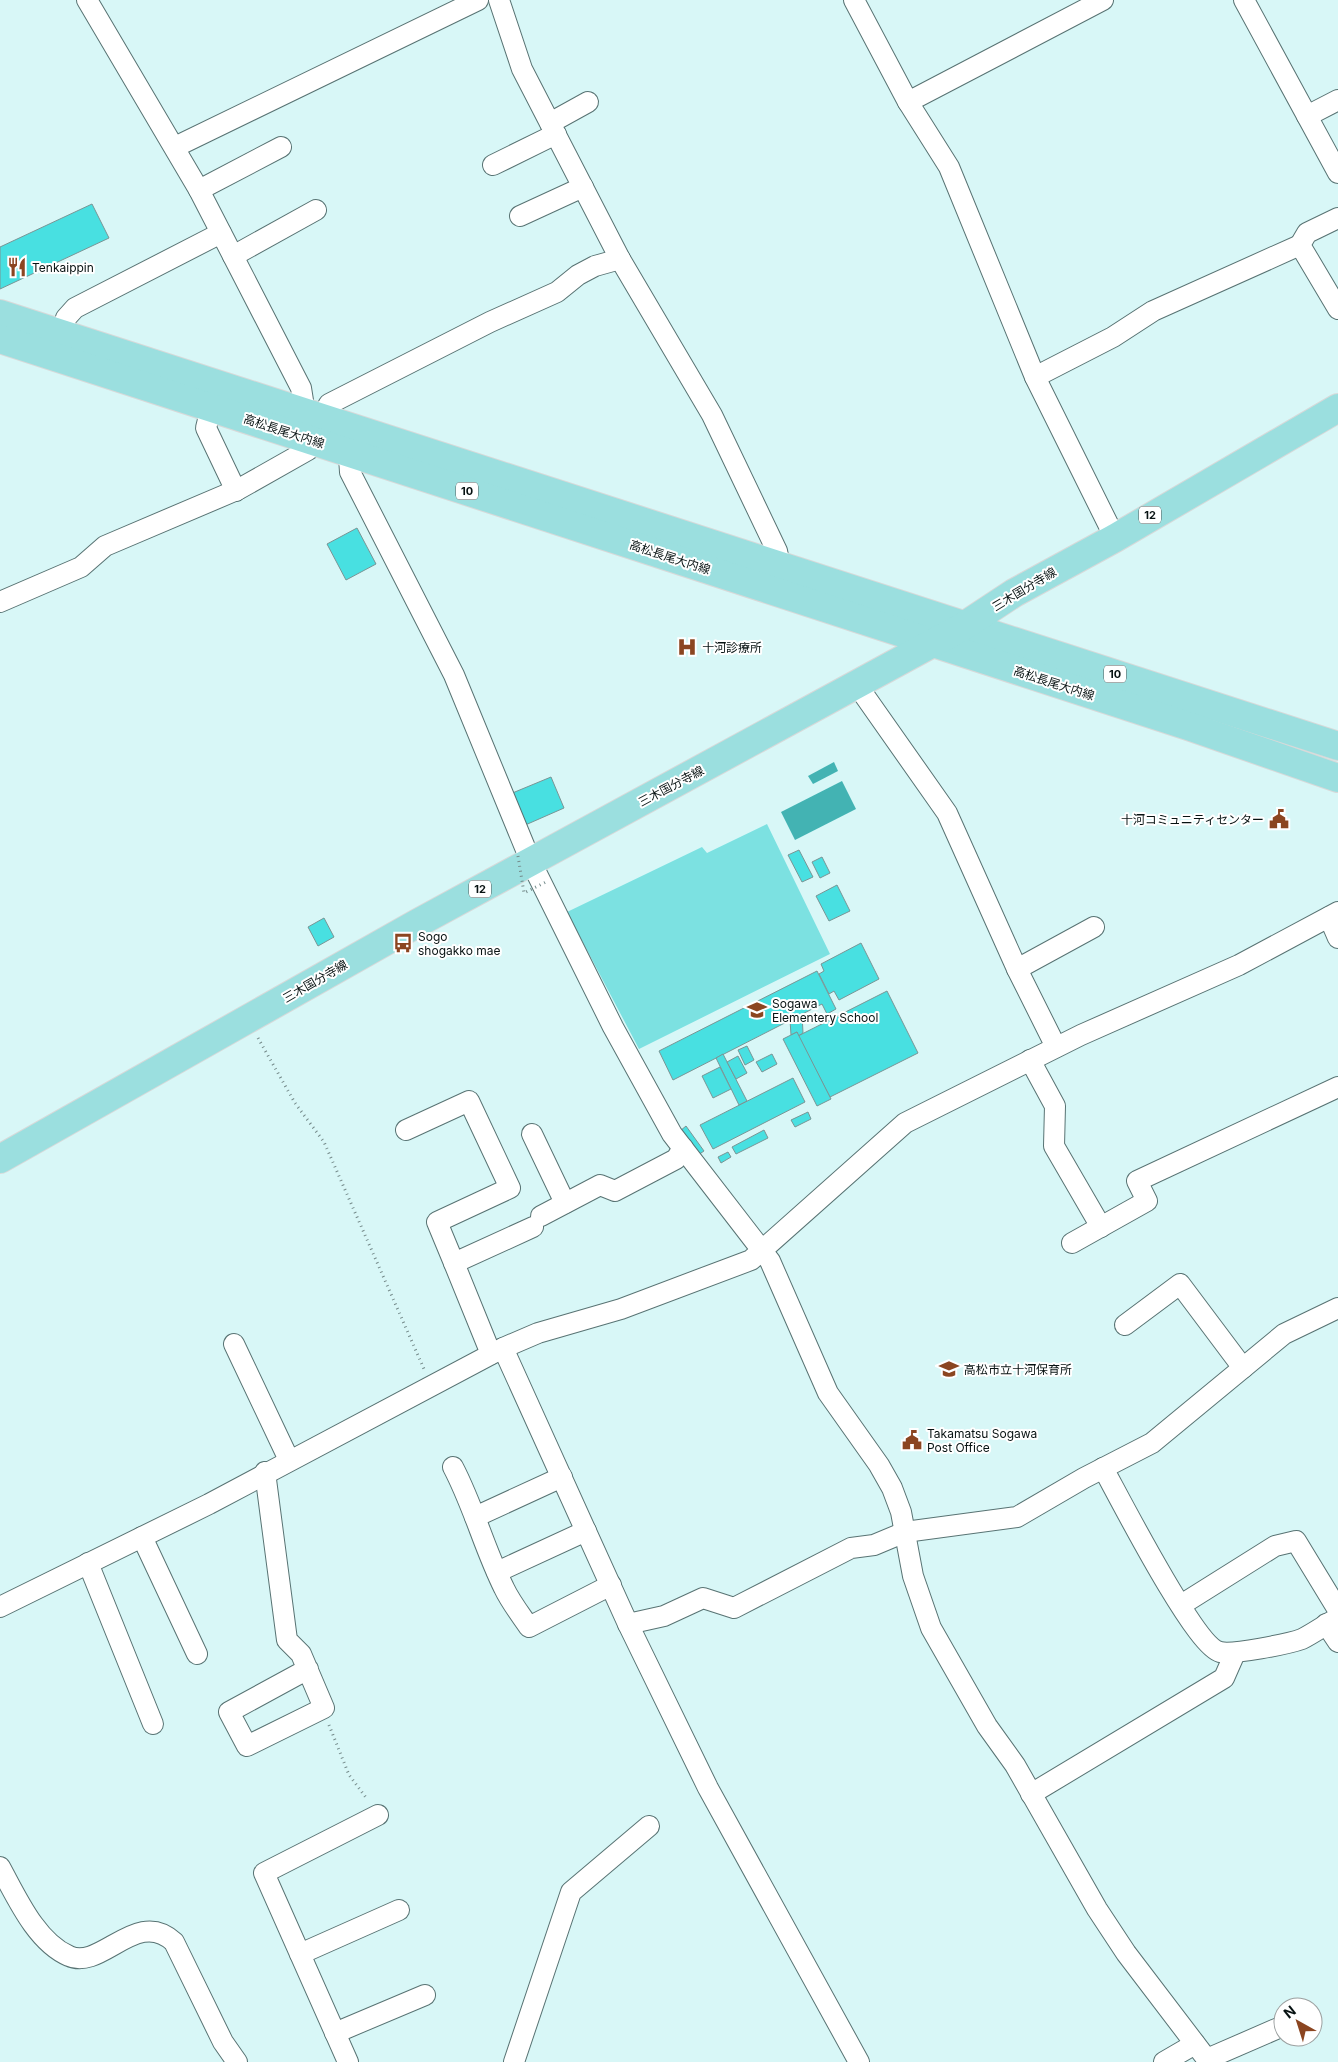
<svg xmlns="http://www.w3.org/2000/svg" width="1338" height="2062" font-family="Inter,'Noto Sans JP',sans-serif">
	<rect width="100%" height="100%" fill="#d8f7f7"/>
	<path fill="#7ce1e1" d="M767,824L830,954L639,1049L567,912L702,847L707,853Z"/>
	<g fill="#43b3b3">
		<path d="M834,762L838,771L813,784L808,776Z"/>
		<path d="M842,781L856,809L795,840L781,812Z"/>
	</g>
	<g fill="#48e0e1" stroke="#799595">
		<path d="M92,204L109,238L0,289V247Z"/>
		<path d="M357,528L376,564L346,580L327,544Z"/>
		<path d="M551,777L564,808L523,826L510,794Z"/>
		<path d="M799,850L813,877L802,882L788,855Z"/>
		<path d="M822,857L830,873L820,878L812,862Z"/>
		<path d="M837,885L850,911L829,921L816,896Z"/>
		<path d="M324,918L334,937L318,946L308,927Z"/>
		<path d="M861,943L879,979L839,1000L834,991L829,994L819,974L824,971L821,964Z"/>
		<path d="M817,971L836,1009L827,1014L822,1004L673,1080L659,1051Z"/>
		<path d="M887,991L918,1053L830,1097L798,1036Z"/>
		<path d="M802,1014L803,1033L798,1036L797,1032L791,1035L790,1020Z"/>
		<path d="M797,1032L831,1099L817,1106L783,1039Z"/>
		<path d="M747,1046L754,1060L745,1065L738,1050Z"/>
		<path d="M723,1054L747,1101L739,1105L716,1058Z"/>
		<path d="M772,1054L777,1064L762,1072L756,1062Z"/>
		<path d="M738,1056L747,1073L736,1079L727,1062Z"/>
		<path d="M720,1067L731,1089L713,1098L702,1076Z"/>
		<path d="M793,1078L805,1102L713,1149L700,1125Z"/>
		<path d="M808,1112L811,1119L795,1127L791,1120Z"/>
		<path d="M686,1126L704,1151L698,1155L680,1131Z"/>
		<path d="M764,1130L768,1138L736,1154L732,1147Z"/>
		<path d="M728,1152L731,1157L721,1163L718,1157Z"/>
	</g>
	<g fill="none" stroke-linecap="round" stroke-linejoin="round">
		<defs>
			<g id="street">
				<path d="M87,0L199,190L301,388L305,413L302,423"/>
				<path d="M499,0L522,69L620,259L712,415L777,551L780,566"/>
				<path d="M854,0L908,102L1103,0"/>
				<path d="M1244,0L1338,173"/>
				<path d="M908,102L949,167L1035,377L1115,538"/>
				<path d="M1307,116L1338,100"/>
				<path d="M550,123L588,102"/>
				<path d="M175,147L478,0"/>
				<path d="M493,165L556,134"/>
				<path d="M199,190L281,147"/>
				<path d="M520,216L583,187"/>
				<path d="M1338,218L1307,233L1300,245L1338,309"/>
				<path d="M233,256L316,210"/>
				<path d="M61,334L66,318L75,308L221,233"/>
				<path d="M1035,377L1113,337L1153,311L1300,245"/>
				<path d="M211,408L206,428L236,491"/>
				<path d="M348,442L350,472L454,675L531,862L613,1027L672,1134L770,1261L828,1393L879,1465L892,1488L901,1512L913,1576L931,1628L987,1726L1015,1765L1097,1909L1126,1953L1209,2062"/>
				<path d="M0,602L81,567L105,546L239,489L308,450L310,439L329,404L490,322L557,292L578,275L595,266L620,259"/>
				<path d="M857,685L947,813L1017,969L1056,1047"/>
				<path d="M1329,917L1338,938"/>
				<path d="M1017,969L1094,927"/>
				<path d="M1030,1060L1055,1106L1054,1146L1101,1227"/>
				<path d="M406,1130L469,1101L510,1188L437,1222L454,1263L533,1227"/>
				<path d="M532,1134L565,1203"/>
				<path d="M541,1216L600,1185L615,1191L676,1159L683,1148"/>
				<path d="M1072,1243L1147,1201L1137,1181L1338,1087"/>
				<path d="M454,1263L491,1354"/>
				<path d="M1125,1325L1180,1284L1243,1368"/>
				<path d="M234,1344L289,1460"/>
				<path d="M503,1348L628,1624L708,1788L859,2062"/>
				<path d="M453,1467C474,1507 484,1548 504,1588C510,1601 520,1614 529,1627L611,1585"/>
				<path d="M1103,1468C1119,1497 1195,1646 1220,1652C1233,1655 1288,1644 1302,1639C1314,1633 1326,1624 1338,1618"/>
				<path d="M265,1472L287,1640L301,1654L324,1708L247,1746L229,1712L308,1669"/>
				<path d="M475,1517L562,1477"/>
				<path d="M142,1537L197,1654"/>
				<path d="M88,1563L153,1724"/>
				<path d="M497,1572L586,1531"/>
				<path d="M1181,1605L1275,1546L1296,1541L1338,1610"/>
				<path d="M0,1607L209,1504L503,1348L538,1333L621,1309L751,1260L905,1123L1081,1035L1239,965L1338,912"/>
				<path d="M628,1624L664,1616L703,1598L734,1608L851,1548L874,1545L905,1532L1017,1517L1084,1478L1152,1443L1284,1334L1338,1308"/>
				<path d="M1326,1624L1338,1642"/>
				<path d="M1031,1794L1224,1678L1235,1653"/>
				<path d="M0,1867C16,1896 36,1942 69,1956C101,1971 137,1907 174,1942L223,2042L237,2062"/>
				<path d="M300,1954L399,1910"/>
				<path d="M335,2033L425,1995"/>
				<path d="M1207,2059L1283,2026"/>
				<path d="M348,2062L264,1873L378,1815"/>
				<path d="M514,2062L571,1892L649,1826"/>
				<path d="M1164,2062L1195,2044"/>
			</g>
			<g id="primary">
				<path d="M0,314L1338,746"/>
				<path d="M0,339L1188,726L1338,778"/>
				<path d="M0,1159L416,924L964,626L1014,593L1115,538L1338,408"/>
			</g>
		</defs>
		<use href="#street" stroke="#587373" stroke-width="22"/>
		<use href="#primary" stroke="#d7d9d9" stroke-width="30"/>
		<g stroke="#758b8b" stroke-width="3" stroke-dasharray="1 4" stroke-linecap="butt">
			<path d="M258,1038L295,1103L324,1142L424,1369"/>
			<path d="M329,1725L349,1775L367,1799"/>
		</g>
		<use href="#street" stroke="#fff" stroke-width="20"/>
		<use href="#primary" stroke="#9bdfdf" stroke-width="28"/>
		<path stroke="#758b8b" stroke-width="3" stroke-dasharray="1 4" stroke-linecap="butt" d="M518,856L524,893L548,881"/>
	</g>
	<defs>
		<symbol id="restaurant-bare" viewBox="-9 -9 18 18"><path d="M-5-6h1v4h1v-4h1v4h1v-4h1v5L-1.5 .5V6h-2V.5L-5-1ZM5-6V6H3V1.5H1.5Q1.5-4 5-6Z" fill="#8b4520" stroke="#fff" stroke-width="2.5" paint-order="stroke"/></symbol>
		<symbol id="hospital-bare" viewBox="-9 -9 18 18"><path d="M-5-5h3v3.5h4V-5h3V5h-3V1.5h-4V5h-3Z" fill="#8b4520" stroke="#fff" stroke-width="2.5" paint-order="stroke"/></symbol>
		<symbol id="civic-bare" viewBox="-9 -9 18 18"><path d="M-.6-6.5H3V-4.5H.6V-3L4-1V1h2V6H-6V1h2V-1L-.6-3ZM-1.2 2.5V6h2.4V2.5Z" fill="#8b4520" stroke="#fff" stroke-width="2.5" paint-order="stroke"/></symbol>
		<symbol id="bus-bare" viewBox="-9 -9 18 18"><path d="M-5-6H5V4H4V6H2V4H-2V6H-4V4H-5ZM-3.5-4V0h7V-4ZM-3.5 1.2v1.5H-2V1.2ZM2 1.2v1.5H3.5V1.2Z" fill="#8b4520" stroke="#fff" stroke-width="2.5" paint-order="stroke"/></symbol>
		<symbol id="school-bare" viewBox="-9 -9 18 18"><path d="M0-5L7-2L0 1L-7-2ZM-4 1L0 2.5L4 1V4Q0 6-4 4Z" fill="#8b4520" stroke="#fff" stroke-width="2.5" paint-order="stroke"/></symbol>
	</defs>
	<g fill-rule="evenodd">
		<use href="#restaurant-bare" x="3" y="253" width="28" height="28"/>
		<use href="#hospital-bare" x="673" y="633" width="28" height="28"/>
		<use href="#civic-bare" x="1265" y="805" width="28" height="28"/>
		<use href="#bus-bare" x="389" y="929" width="28" height="28"/>
		<use href="#school-bare" x="743" y="996" width="28" height="28"/>
		<use href="#school-bare" x="935" y="1355" width="28" height="28"/>
		<use href="#civic-bare" x="898" y="1426" width="28" height="28"/>
	</g>
	<g text-anchor="middle" dominant-baseline="central" stroke-width="4" stroke-linejoin="round" paint-order="stroke">
		<g fill="#fff" stroke="#515959" stroke-width="1">
			<rect x="456" y="482.5" width="22" height="17" rx="4"/>
			<rect x="1139" y="506.5" width="22" height="17" rx="4"/>
			<rect x="1104" y="665.5" width="22" height="17" rx="4"/>
			<rect x="469" y="880.5" width="22" height="17" rx="4"/>
		</g>
		<g font-size="11" font-weight="bold" fill="#071212">
			<text x="467" y="491">10</text>
			<text x="1150" y="515">12</text>
			<text x="1115" y="674">10</text>
			<text x="480" y="889">12</text>
		</g>
		<g font-size="12" fill="#071212" stroke="#fff" text-anchor="start">
			<text x="32" y="267">Tenkaippin</text>
			<text x="702" y="647">十河診療所</text>
			<text x="1264" y="819" text-anchor="end">十河コミュニティセンター</text>
			<text x="418" y="936">Sogo<tspan x="418" dy="14">shogakko mae</tspan></text>
			<text x="772" y="1003">Sogawa<tspan x="772" dy="14">Elementery School</tspan></text>
			<text x="964" y="1369">高松市立十河保育所</text>
			<text x="927" y="1433">Takamatsu Sogawa<tspan x="927" dy="14">Post Office</tspan></text>
		</g>
		<g font-size="12" fill="#071212" stroke="#fff">
			<text transform="translate(284 431) rotate(18)">高松長尾大内線</text>
			<text transform="translate(670 557) rotate(18)">高松長尾大内線</text>
			<text transform="translate(1024 589) rotate(-31)">三木国分寺線</text>
			<text transform="translate(1054 683) rotate(18)">高松長尾大内線</text>
			<text transform="translate(671 786) rotate(-28)">三木国分寺線</text>
			<text transform="translate(315 981) rotate(-30)">三木国分寺線</text>
		</g>
	</g>
	<g transform="translate(1298 2022) rotate(321)"><circle r="24" fill="#ffffff" stroke="#9ca0a0"/>
	<path d="M0-4L9 19L0 12L-9 19Z" fill="#8b4520"/>
	<text y="-8" font-size="14" font-weight="bold" text-anchor="middle" fill="#071212">N</text>
	</g>
</svg>
